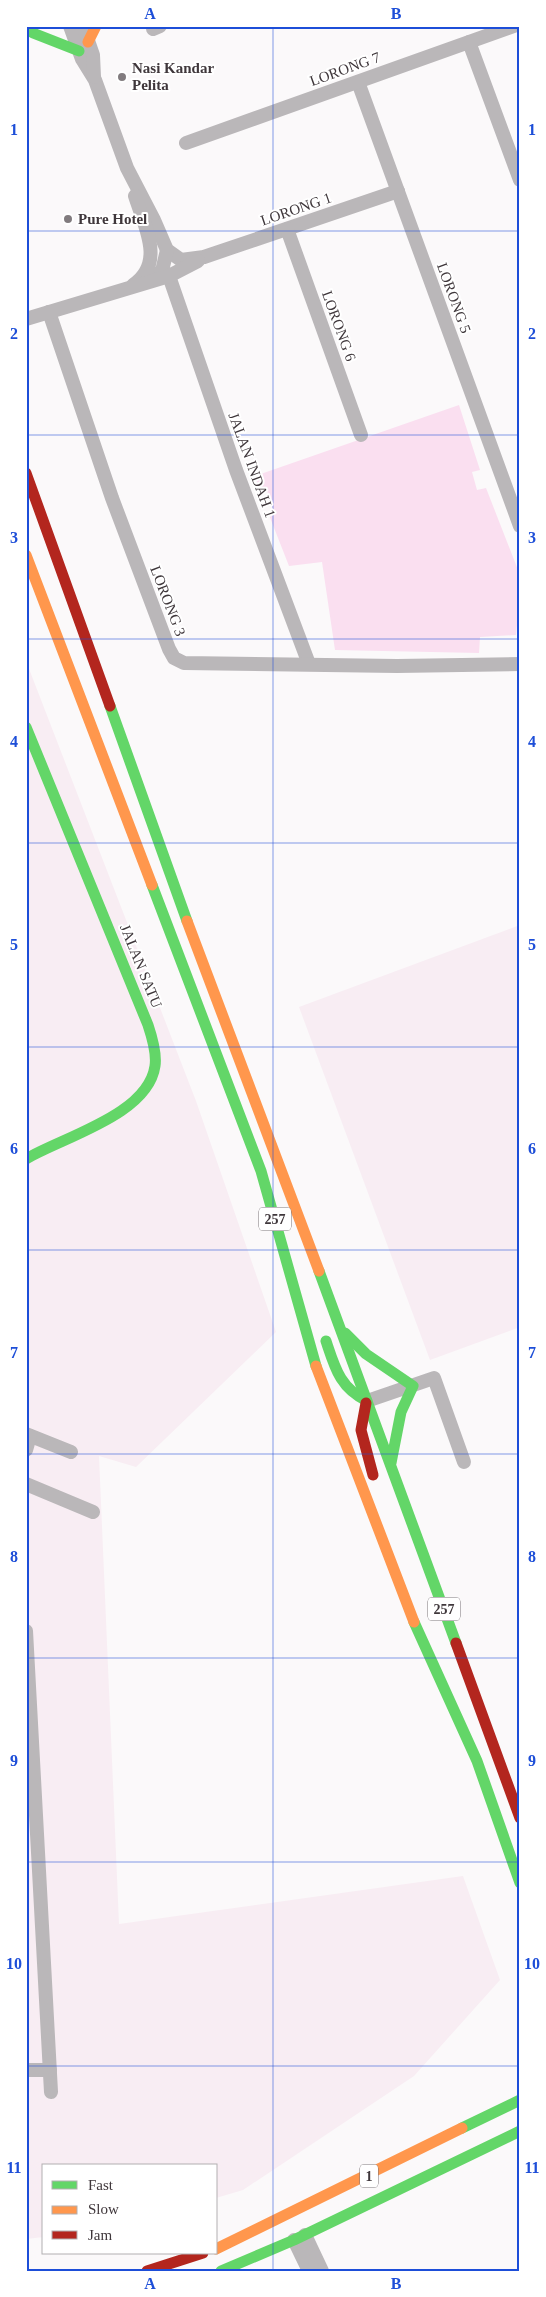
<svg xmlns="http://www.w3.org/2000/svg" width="546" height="2297" font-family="'Times New Roman',serif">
	<rect width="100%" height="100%" fill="#fbf9fa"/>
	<g fill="#f8edf3">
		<path d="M26,661L196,1101L276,1332L136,1467L99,1456L119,1924L463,1876L500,1980L414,2076L243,2190L216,2198V2166H44V2237L26,2239Z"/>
		<path d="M520,925V1327L430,1360L299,1007Z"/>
	</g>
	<path fill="#fadff0" d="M459,405L480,470L472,472L477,490L486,488L520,575V625H517L516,635L480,637L479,653L335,650L322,562L289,566L269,515L274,513L268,492L261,494L255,476Z"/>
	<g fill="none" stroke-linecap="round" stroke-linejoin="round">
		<g stroke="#bab7b9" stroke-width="14">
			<path d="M70,26L82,59L95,80L127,168L154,220L167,250L181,260L204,257L398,191"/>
			<path d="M83,26L93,55L94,77"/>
			<path d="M153,29L160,26"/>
			<path d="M469,42L520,180"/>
			<path d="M358,82L520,526"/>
			<path d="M186,143L514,26"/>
			<path d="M287,229L361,435"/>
			<path d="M169,276L236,470L309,664"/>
			<path d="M149,278L162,271L167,250"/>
			<path d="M133,285C166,263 144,225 135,196"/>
			<path d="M49,312L112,498L169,649L174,658L184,663L397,666L520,664"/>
			<path d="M26,319L169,276L198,261"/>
			<path d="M367,1401L434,1378L464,1462"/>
			<path d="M26,1434L71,1452"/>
			<path d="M26,1450L30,1436"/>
			<path d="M26,1484L93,1512"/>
			<path d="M26,1631L51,2092"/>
			<path d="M26,2070H50"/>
			<path d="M305,2235L322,2271"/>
			<path d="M294,2240L309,2271"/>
		</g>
		<g stroke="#63d668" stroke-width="11">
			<path d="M33,33L79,51"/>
			<path d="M110,706L187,921"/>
			<path d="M26,727L148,1025C152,1037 157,1053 155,1066C148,1115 63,1137 26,1159"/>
			<path d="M152,885L261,1171L316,1366"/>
			<path d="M319,1271L456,1643"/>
			<path d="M345,1333L366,1354L413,1386L401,1412L391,1463"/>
			<path d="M326,1341C335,1368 340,1388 367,1401"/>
			<path d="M414,1622L477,1761L520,1883"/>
			<path d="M462,2128L520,2100"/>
			<path d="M221,2271L294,2240L520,2131"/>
		</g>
		<g stroke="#ff974d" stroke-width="11">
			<path d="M88,42L96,26"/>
			<path d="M26,555L152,885"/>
			<path d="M187,921L319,1271"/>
			<path d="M316,1366L414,1622"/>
			<path d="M216,2249L462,2128"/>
		</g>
		<g stroke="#b3261e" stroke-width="11">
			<path d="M26,473L110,706"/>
			<path d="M366,1403L361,1430L373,1475"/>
			<path d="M456,1643L520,1818"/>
			<path d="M147,2271L203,2253"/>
		</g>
	</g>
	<path fill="none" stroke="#1d4ed8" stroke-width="1" stroke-opacity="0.55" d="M273,26V2271M26,231H520M26,435H520M26,639H520M26,843H520M26,1047H520M26,1250H520M26,1454H520M26,1658H520M26,1862H520M26,2066H520"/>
	<g fill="#817b7e" stroke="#fff" stroke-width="2">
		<circle cx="122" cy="77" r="5"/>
		<circle cx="68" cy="219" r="5"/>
	</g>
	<g text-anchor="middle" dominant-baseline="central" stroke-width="4" stroke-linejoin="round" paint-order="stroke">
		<g fill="#fff" stroke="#797376" stroke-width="1">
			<rect x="259" y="1207.5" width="32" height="23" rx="4"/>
			<rect x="428" y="1597.5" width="32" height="23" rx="4"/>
			<rect x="360" y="2164.5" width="18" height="23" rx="4"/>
		</g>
		<g font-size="14" font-weight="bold" fill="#3f373b">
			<text x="275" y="1219">257</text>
			<text x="444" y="1609">257</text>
			<text x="369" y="2176">1</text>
		</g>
		<g font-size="15" font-weight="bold" fill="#3f373b" stroke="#fff" text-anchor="start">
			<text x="132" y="68">Nasi Kandar<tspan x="132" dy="17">Pelita</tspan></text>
			<text x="78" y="219">Pure Hotel</text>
		</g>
		<g font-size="15" fill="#3f373b" stroke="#fff">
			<text transform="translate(345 69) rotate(-20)">LORONG 7</text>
			<text transform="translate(296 209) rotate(-19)">LORONG 1</text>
			<text transform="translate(454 298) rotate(70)">LORONG 5</text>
			<text transform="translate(339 326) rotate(70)">LORONG 6</text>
			<text transform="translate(252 465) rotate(70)">JALAN INDAH 1</text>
			<text transform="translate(168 601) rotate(69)">LORONG 3</text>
			<text transform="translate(141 966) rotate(68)">JALAN SATU</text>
		</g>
	</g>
	<rect width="546" height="2297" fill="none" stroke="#ffffff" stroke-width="55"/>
	<rect x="42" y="2164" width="175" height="90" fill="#ffffff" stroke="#b2afb1"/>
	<rect x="52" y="2181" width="25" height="8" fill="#63d668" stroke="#b2afb1"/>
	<text x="88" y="2190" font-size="15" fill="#3f373b">Fast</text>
	<rect x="52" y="2206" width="25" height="8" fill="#ff974d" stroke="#b2afb1"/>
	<text x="88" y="2214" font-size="15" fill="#3f373b">Slow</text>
	<rect x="52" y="2231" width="25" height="8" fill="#b3261e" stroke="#b2afb1"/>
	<text x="88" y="2240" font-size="15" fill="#3f373b">Jam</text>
	<rect x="28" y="28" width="490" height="2242" fill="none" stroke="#1d4ed8" stroke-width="2"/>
	<g font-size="16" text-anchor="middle" font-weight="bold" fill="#1d4ed8">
		<text x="150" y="19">A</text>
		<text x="396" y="19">B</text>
		<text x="14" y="135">1</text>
		<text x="532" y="135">1</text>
		<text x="14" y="339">2</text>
		<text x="532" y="339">2</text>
		<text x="14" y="543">3</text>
		<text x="532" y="543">3</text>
		<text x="14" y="747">4</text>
		<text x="532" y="747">4</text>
		<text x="14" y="950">5</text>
		<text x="532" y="950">5</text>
		<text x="14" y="1154">6</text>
		<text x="532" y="1154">6</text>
		<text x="14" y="1358">7</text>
		<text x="532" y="1358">7</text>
		<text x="14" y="1562">8</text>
		<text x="532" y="1562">8</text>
		<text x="14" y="1766">9</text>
		<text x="532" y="1766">9</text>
		<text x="14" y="1969">10</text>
		<text x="532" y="1969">10</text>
		<text x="14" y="2173">11</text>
		<text x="532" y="2173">11</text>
		<text x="150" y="2289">A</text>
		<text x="396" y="2289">B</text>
	</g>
</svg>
